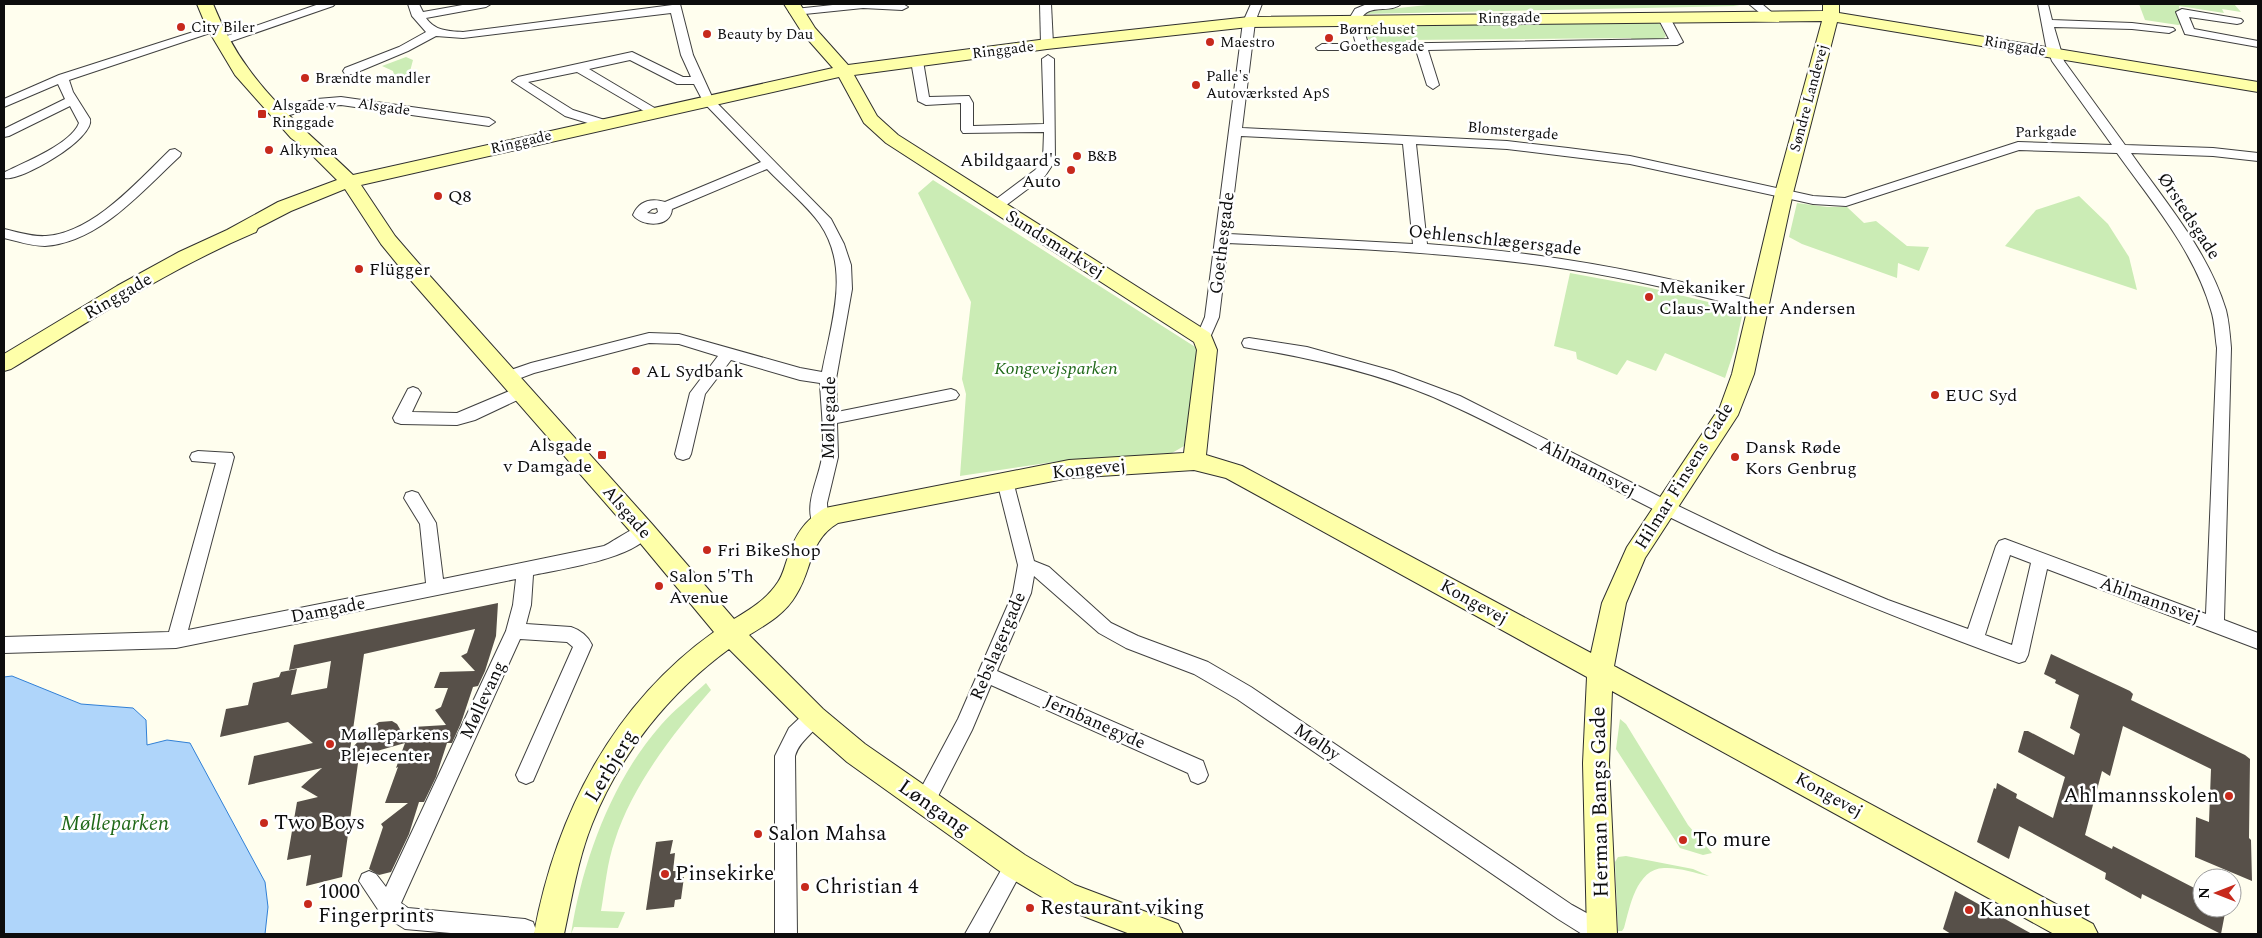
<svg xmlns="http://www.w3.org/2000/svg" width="2262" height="938" font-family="Spectral,serif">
	<rect width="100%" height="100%" fill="#fffeee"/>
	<g fill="#cbecb5">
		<path d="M1436,4H1727L1740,6L1364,14L1371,11Z"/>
		<path d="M2139,4H2234L2241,12L2222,9L2224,13L2179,6L2182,24L2178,25L2145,20Z"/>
		<path d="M1654,22L1660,24L1666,36L1663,39L1633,42L1631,38L1406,40V45C1387,45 1370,51 1364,30L1367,25Z"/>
		<path d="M406,57L413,60L409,75L412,76L408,80L395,78L393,71L382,66Z"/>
		<path d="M933,180L1200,350L1184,446L1172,453L1060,461L960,476L966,394L962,379L971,302L918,193Z"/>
		<path d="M2079,196L2108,224L2129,257L2137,290L2005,246L2036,210Z"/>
		<path d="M1797,203L1827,207H1847L1864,223L1876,221L1907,246L1929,247L1919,271L1898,263L1897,278L1802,244L1789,237Z"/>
		<path d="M1570,273L1651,288L1733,308L1742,316L1735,348L1725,378L1665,353L1656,371L1627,360L1617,375L1577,359L1576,352L1554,346Z"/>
		<path d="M706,683L711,690C674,732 632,786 615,840C607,862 605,888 601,911L625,912L618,928L574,927L571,934C582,862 612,780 661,725C674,710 691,697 706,683Z"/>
		<path d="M1620,719L1626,724L1688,825L1712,853L1703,855L1680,848L1616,749Z"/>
		<path d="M1626,856L1693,869L1709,876C1695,873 1678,867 1664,868C1636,869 1630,907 1624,928L1622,931H1618L1615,862L1618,857Z"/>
	</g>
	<path fill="#afd5fa" stroke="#3180d6" d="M12,676L81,704L133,708L146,720L147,745L167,740L190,743L265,882L268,907L265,934H4V677Z"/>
	<g fill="#575049" fill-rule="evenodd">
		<path d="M498,603L496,636L485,671L478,686L473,687L461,723L452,743H447L436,777L424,802H419L409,834L391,872L379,875L369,869L383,827L381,824L408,803H385L398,767L396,768L405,743L377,751L360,749L342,877L306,886L311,855L287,860L297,802L318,797L301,787L322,768L248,785L254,756L313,743L288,722L220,737L226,709L248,705L253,683L279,677L281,672L297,669L291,695L327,688L331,661L289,670L294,645ZM475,629L467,653L461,656L475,671L440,672L434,688H448L441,707L435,710L446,725L413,727L408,743L397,724L392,721L379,722L373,726L350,750L364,654Z"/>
		<path d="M2051,654L2130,691L2133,694L2131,700L2245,755L2250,759L2249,838L2251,840L2252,881L2195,857L2196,817L2209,822L2211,769L2123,726L2110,776L2102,771L2085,835L2112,849L2113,846L2202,892V908H2226L2221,934L2142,894L2141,899L2105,879L2106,873L2019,826L2009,859L1977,842L1994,788L1996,789L1997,783L2017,794L2016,798L2053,818L2065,777L2018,752L2024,731H2028L2074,755L2080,734L2070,728L2079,695L2055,683L2056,680L2044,674Z"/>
		<path d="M673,840L670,854L675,853L673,871H679L678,877H684L681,899L675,900L674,907L646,910L656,842Z"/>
		<path d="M1955,891L2032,934H1951L1943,929Z"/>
	</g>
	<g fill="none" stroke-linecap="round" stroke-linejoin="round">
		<defs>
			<g id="street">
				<path d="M319,4H335L333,6L226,43L222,44L216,41L218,39Z"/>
				<path d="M408,4H419L423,12L468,4H491L486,7L426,18C435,31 448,31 463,32L680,4L693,55L713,99L831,219L844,244L851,265L852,289L836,379L837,412L951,389L956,391L959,395L956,399L837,423L838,457L827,503L828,521L826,526L820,528L814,526C803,505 819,479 822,457C825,434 821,407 820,383L800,380L731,360L705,394L691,454L689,458L683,460L677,458L675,454L690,393L718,356L679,344L649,343L534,373L507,383L502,381L499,377L502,373L531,363L649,333L679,334L800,368L822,372C831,324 851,269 820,224C808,206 783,186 767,169L672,209C671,228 642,227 633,215C639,201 651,198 665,202L761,162L704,103L694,84H677L630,60L589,69L658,110L660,113L658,116L654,117L577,72L528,82L573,110L608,121L610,124L604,128L565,116L512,81L518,77L632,52L683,77H691L681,55L671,13L463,38L436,36L408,51L353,74H345L343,71L345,68L399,47L426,32L412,16ZM657,208L658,212L655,214L647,213L652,209Z"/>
				<path d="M842,4H903L908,7L902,10L863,8L795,15L789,12L795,9Z"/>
				<path d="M1040,4H1051L1053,44L1047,48L1041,44Z"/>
				<path d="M1251,4H1262L1255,22L1242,128L1507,141L1568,148L1630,156L1813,196L1845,198L2018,142L2112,145L2052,61L2046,46L2038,4H2048L2052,20L2132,23L2173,28L2175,30L2169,33L2132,29L2054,27L2064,61L2125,145L2213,148L2258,153V161L2213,156L2131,153C2166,203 2208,251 2226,310C2229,322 2230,336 2231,348L2224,620L2258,633V649L2047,569L2028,655L2025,661L2019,663C1895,618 1778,571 1659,512C1589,478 1522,437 1451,405C1387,375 1317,359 1249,348L1244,347L1242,343L1244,339L1249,338L1307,347L1393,371L1460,396L1670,502L1774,552L1888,600L1968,629L1996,546L1999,541L2005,539L2206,614L2217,348C2215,336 2215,322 2211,310C2194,251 2152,202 2117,153L2019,150L1846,206L1813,204L1630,164L1507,149L1416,144L1427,244C1542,252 1654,272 1764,303L1766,307L1764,311L1759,312C1696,294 1632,279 1567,269C1455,252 1342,248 1228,243L1219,317L1208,342H1198L1196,338L1205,317L1243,22ZM1241,136L1403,144L1413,244L1229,234ZM2010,555L2031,563L2012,645L1985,635Z"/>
				<path d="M1367,4H1401C1390,14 1369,3 1361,19L1368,44L1669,39L1657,16L1663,13L1669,16L1683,42L1677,45L1428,50L1439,85L1433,89L1427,85L1416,50H1318L1316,48L1322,44H1356L1349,19L1355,9Z"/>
				<path d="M1749,4H1762L1776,16L1770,19L1766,18Z"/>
				<path d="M2182,9L2241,19L2243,21L2241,23L2237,24L2189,17L2194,29L2258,41V47L2185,34L2176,12Z"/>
				<path d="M215,25L221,28L219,30L69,80L73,92L90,119C95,139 20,182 5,178L4,175L5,172C25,162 71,144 79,123L70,106L9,136L4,137V129L65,99L58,84L4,107V99L59,75Z"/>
				<path d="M1048,55L1054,59L1055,161L1045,176L1001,209H991L989,206L991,203L1035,170L1043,161L1044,132L963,133L961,130V103L926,105L918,101L911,61L917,57L923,61L929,97L969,96L973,103V126L1044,124L1042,59Z"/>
				<path d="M341,97L489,118L495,122L489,126L341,105L318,107L279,118L273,114L275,111L317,99Z"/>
				<path d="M175,149L181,153L180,156C142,191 100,242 45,246C31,246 17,241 4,238V229C17,232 32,237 46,236C93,233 138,181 170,150Z"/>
				<path d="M521,386L526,388L529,392L526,396L475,420L457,425L401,424L395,422L393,418L408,389L413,387L418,389L421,393L412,412L457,413Z"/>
				<path d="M198,451L232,453L234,457L188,630L426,583L420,524L404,498L406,493L412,491L418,493L436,523L443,579L604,546C616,540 639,522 650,526L652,531C639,558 562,569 533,575L531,605L526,624L571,627C580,630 588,636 592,645L533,781L526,784L519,781L516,775L573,647L567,642L520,639L401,903L408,908L525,919L533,922L536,930L534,934H462L405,929L381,914L359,881L362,874L369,871L376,874L386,887L506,631L513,605L516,579L176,648L4,653V637L169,632L216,463L192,461L190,457L192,453Z"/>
				<path d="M1005,475L1011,476L1013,481L1034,561L1049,567L1111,623L1138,636L1208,662L1251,687L1572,905L1610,926L1613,934H1582L1558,919L1237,699L1194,674L1126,648L1099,633L1034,576L1031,593L997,671L1203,761L1208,775L1205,781L1198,784L1191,781L1188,773L991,685L972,730L932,808L925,810L918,808L915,801L918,794L958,719L1013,593L1018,565L997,481L999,476Z"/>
				<path d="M814,708L821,711L823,717C817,732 800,739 795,756L797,934H775V756L789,728L807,711Z"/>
				<path d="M1015,855L1022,858L1025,865L988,934H965L1008,858Z"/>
			</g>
			<path id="secondary" d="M197,4H213C222,26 233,48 248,68C277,109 317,140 353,175L833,68L803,34L784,4H800L815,28L848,65L1047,39L1249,17L1823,11V4H1839V13L2258,82V92L1837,22L1793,193L1754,374L1738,415L1645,558L1626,603L1614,666L2093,924L2098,934H2054L1612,691L1609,763L1617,934H1587L1583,763L1587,677L1226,478L1194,470L1069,478L838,523C808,541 813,569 796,595C785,614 767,624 749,635L823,709L865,744L1025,855L1075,885L1178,924L1183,934H1130L1057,906L1005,875L847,762L805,725L729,649C670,692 619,755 592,824C578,859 572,897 564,934H534C556,814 613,704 714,632L636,538L407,276L381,244L345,189L291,211L258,228L256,232C169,269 91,320 11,369L4,371V354L117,286L179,252L227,230L278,202L337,180L307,150L291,138L235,75L207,28ZM1822,21L1775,193L1732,374L1720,407L1627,547L1602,603L1591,653L1242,466L1206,455L1217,350L1210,333L898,135L877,116L854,75L1047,49L1249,27ZM839,77L864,123L886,143L1194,342L1197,350L1184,453L1069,460L825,508C805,520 795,535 788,557C785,565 783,575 778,582C767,599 751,609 734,619L652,524L421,266L395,236L361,185Z"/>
		</defs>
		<use href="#street" stroke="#404040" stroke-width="2"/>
		<use href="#secondary" stroke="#2f2f2f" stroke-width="2"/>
		<use href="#street" fill="#fff" fill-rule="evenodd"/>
		<use href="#secondary" fill="#feffa9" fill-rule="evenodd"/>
	</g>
	<g fill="#c7291c" stroke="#fff" stroke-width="2">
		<circle cx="181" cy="27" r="5"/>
		<circle cx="707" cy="34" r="5"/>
		<circle cx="1329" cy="38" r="5"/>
		<circle cx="1210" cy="42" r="5"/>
		<circle cx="305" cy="78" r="5"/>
		<circle cx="1196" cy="85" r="5"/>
		<rect x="257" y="109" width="10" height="10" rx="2.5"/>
		<circle cx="269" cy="150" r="5"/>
		<circle cx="1077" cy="156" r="5"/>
		<circle cx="1071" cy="170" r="5"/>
		<circle cx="438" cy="196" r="5"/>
		<circle cx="359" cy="269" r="5"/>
		<circle cx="1649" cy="297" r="5"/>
		<circle cx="636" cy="371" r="5"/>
		<circle cx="1935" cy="395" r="5"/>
		<rect x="597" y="450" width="10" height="10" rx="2.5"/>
		<circle cx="1735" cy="457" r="5"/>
		<circle cx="707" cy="550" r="5"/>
		<circle cx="659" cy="586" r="5"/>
		<circle cx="330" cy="744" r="5"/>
		<circle cx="2229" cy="796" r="5"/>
		<circle cx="264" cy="823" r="5"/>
		<circle cx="758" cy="834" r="5"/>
		<circle cx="1683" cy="840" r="5"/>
		<circle cx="665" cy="874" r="5"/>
		<circle cx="805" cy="887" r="5"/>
		<circle cx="308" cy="904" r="5"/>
		<circle cx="1030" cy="908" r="5"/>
		<circle cx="1969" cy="910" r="5"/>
	</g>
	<g text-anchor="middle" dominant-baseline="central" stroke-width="5" stroke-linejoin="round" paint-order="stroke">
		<g font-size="15" fill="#0d0d0d" stroke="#fff">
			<text transform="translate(1509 18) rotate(-1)">Ringgade</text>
			<text transform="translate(2015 46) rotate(10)">Ringgade</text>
			<text transform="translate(1003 50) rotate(-7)">Ringgade</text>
			<text transform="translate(1809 98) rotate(-75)">Søndre Landevej</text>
			<text transform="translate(384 107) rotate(8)">Alsgade</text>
			<text transform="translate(1513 131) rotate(5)">Blomstergade</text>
			<text transform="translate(2046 132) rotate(-1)">Parkgade</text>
			<text transform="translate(521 142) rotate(-13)">Ringgade</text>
		</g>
		<g font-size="15" fill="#0d0d0d" stroke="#fff" text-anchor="start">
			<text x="191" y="27">City Biler</text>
			<text x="1339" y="29">Børnehuset<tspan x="1339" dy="17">Goethesgade</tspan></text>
			<text x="717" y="34">Beauty by Dau</text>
			<text x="1220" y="42">Maestro</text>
			<text x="1206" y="76">Palle's<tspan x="1206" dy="17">Autoværksted ApS</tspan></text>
			<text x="315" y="78">Brændte mandler</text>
			<text x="272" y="105">Alsgade v<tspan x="272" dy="17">Ringgade</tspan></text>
			<text x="279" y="150">Alkymea</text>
			<text x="1087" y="156">B&amp;B</text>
		</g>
		<g font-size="18" fill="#0d0d0d" stroke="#fff" text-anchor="start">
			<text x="1061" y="160" text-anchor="end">Abildgaard's<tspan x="1061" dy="21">Auto</tspan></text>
			<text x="448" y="196">Q8</text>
			<text x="369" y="269">Flügger</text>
			<text x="1659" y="287">Mekaniker<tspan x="1659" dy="21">Claus-Walther Andersen</tspan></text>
			<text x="646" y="371">AL Sydbank</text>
			<text x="1945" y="395">EUC Syd</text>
			<text x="592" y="445" text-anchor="end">Alsgade<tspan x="592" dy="21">v Damgade</tspan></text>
			<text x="1745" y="447">Dansk Røde<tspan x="1745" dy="21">Kors Genbrug</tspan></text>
			<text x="717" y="550">Fri BikeShop</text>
			<text x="669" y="576">Salon 5'Th<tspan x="669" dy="21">Avenue</tspan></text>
			<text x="340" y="734">Mølleparkens<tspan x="340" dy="21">Plejecenter</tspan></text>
		</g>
		<g font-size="18" fill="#0d0d0d" stroke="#fff">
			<text transform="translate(2189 216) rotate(57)">Ørstedsgade</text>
			<text transform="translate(1495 240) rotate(6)">Oehlenschlægersgade</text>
			<text transform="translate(1222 243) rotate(-83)">Goethesgade</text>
			<text transform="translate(1055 244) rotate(32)">Sundsmarkvej</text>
			<text transform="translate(118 296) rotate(-30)">Ringgade</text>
			<text transform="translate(829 418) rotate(-89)">Møllegade</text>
			<text transform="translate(1588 468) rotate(27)">Ahlmannsvej</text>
			<text transform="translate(1089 469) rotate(-6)">Kongevej</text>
			<text transform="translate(1684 476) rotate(-58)">Hilmar Finsens Gade</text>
			<text transform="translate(627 512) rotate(49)">Alsgade</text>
			<text transform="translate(2150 600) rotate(20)">Ahlmannsvej</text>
			<text transform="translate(1474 602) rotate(29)">Kongevej</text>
			<text transform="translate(328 610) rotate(-11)">Damgade</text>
			<text transform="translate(998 646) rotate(-67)">Rebslagergade</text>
			<text transform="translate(483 700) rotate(-65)">Møllevang</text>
			<text transform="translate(1095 722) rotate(24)">Jernbanegyde</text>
			<text transform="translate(1317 742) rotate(34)">Mølby</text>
			<text transform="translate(1829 795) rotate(29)">Kongevej</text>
		</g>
		<g font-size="18" font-style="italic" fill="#206919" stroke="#fff">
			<text x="1056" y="368">Kongevejsparken</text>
		</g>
		<g font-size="21" fill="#0d0d0d" stroke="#fff">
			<text transform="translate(611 766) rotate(-59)">Lerbjerg</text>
			<text transform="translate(1600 802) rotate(-91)">Herman Bangs Gade</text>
			<text transform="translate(934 808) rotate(35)">Løngang</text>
		</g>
		<g font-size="21" fill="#0d0d0d" stroke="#fff" text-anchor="start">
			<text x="2219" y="796" text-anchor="end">Ahlmannsskolen</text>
			<text x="274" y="823">Two Boys</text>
			<text x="768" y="834">Salon Mahsa</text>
			<text x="1693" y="840">To mure</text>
			<text x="675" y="874">Pinsekirke</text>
			<text x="815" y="887">Christian 4</text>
			<text x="318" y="892">1000<tspan x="318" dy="24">Fingerprints</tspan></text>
			<text x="1040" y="908">Restaurant viking</text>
			<text x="1979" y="910">Kanonhuset</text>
		</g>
		<g font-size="21" font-style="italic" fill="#206919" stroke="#fff">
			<text x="115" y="824">Mølleparken</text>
		</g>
	</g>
	<rect width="2262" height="938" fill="none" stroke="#0d0d0d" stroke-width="10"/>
	<g transform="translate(2217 893) rotate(270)"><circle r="24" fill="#ffffff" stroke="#9e9e9e"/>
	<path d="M0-4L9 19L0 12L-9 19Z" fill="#c7291c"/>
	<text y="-8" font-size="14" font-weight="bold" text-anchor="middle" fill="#0d0d0d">N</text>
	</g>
</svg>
